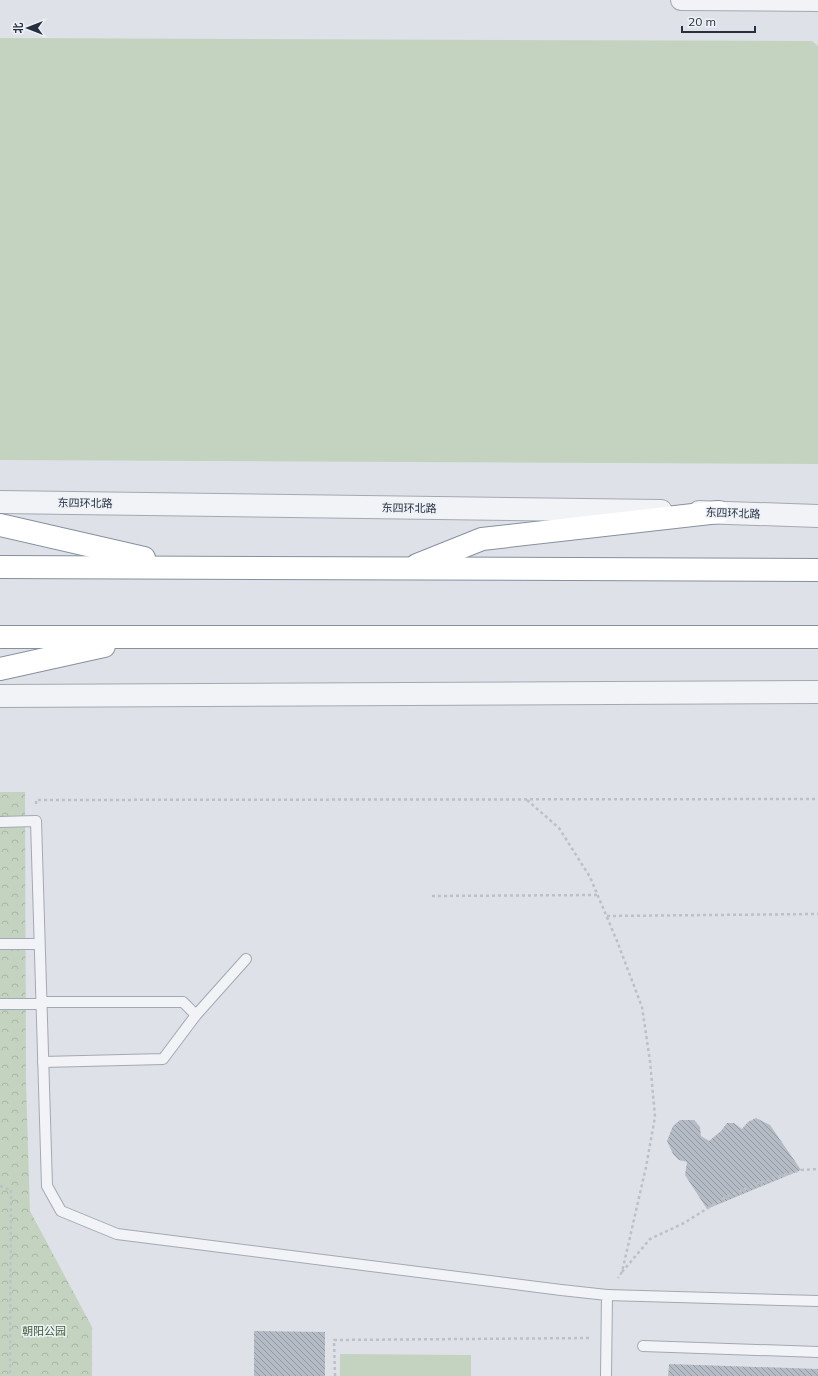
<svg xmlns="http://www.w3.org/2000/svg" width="818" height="1376" font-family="Mulish,'Noto Sans SC',sans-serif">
	<defs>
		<pattern id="forest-crowns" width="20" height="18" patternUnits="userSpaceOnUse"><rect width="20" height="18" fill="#c4d3bf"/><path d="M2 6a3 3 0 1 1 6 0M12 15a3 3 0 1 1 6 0" fill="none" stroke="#a8b5a5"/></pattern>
		<pattern id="building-back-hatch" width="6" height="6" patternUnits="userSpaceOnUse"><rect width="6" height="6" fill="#b5bbc5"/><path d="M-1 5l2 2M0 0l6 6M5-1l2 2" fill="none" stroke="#9398a1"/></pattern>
	</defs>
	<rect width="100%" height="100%" fill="#dee2e8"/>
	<g fill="#c4d3bf">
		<path d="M0,38L812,41L818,46V464L0,460Z"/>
		<path d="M340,1354L471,1355V1376H340Z"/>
	</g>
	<path fill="url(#forest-crowns)" d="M0,792H25L26,1082L30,1211L92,1327V1376H0Z"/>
	<g fill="url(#building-back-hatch)">
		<path d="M756,1118L770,1125L801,1170L707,1209L685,1175L687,1162L679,1160L673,1154L667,1141L673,1126L680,1120H694L700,1127L701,1136L709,1141L721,1131L727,1123H734L742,1129L748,1122Z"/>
		<path d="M254,1331L325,1332V1376H254Z"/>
		<path d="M669,1364L818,1369V1376H668Z"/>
	</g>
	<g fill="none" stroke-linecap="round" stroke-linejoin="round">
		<defs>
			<g id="service">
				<path d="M0,822L36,821L47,1186L61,1211L117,1234L561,1290L607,1295L606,1376"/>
				<path d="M0,944H39"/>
				<path d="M0,1004H40L41,1002H183L196,1015"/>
				<path d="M43,1062L163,1059L196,1015L246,959"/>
				<path d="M607,1295L818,1301"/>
				<path d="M643,1346L818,1352"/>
			</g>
			<path id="minor" d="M681,0L818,1"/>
			<g id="tertiary">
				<path d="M0,502L661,511"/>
				<path d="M699,512L818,516"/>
				<path d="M0,696L818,692"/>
			</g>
			<g id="trunk">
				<path d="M0,525L144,558"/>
				<path d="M417,565L482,539L719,512"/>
				<path d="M0,567L818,570"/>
				<path d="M0,637H818"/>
				<path d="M0,669L104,646"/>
			</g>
		</defs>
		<use href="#service" stroke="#a3a9b2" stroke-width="12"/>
		<use href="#minor" stroke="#a3a9b2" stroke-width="22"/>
		<use href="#tertiary" stroke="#a3a9b2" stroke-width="24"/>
		<use href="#trunk" stroke="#8590a0" stroke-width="24"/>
		<g stroke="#bcc0c7" stroke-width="2.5" stroke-dasharray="3 3" stroke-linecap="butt">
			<path d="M527,800L559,828L590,877L617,941L642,1007L650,1061L655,1117L646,1167L622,1272L618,1278"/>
			<path d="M36,804V800L818,799"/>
			<path d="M432,896L599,895"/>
			<path d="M607,916L818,914"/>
			<path d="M0,1186L11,1190L10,1376"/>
			<path d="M622,1272L650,1239L684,1223L724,1198L764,1181L801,1170L818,1169"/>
			<path d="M335,1376L334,1340L590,1338"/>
		</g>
		<use href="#service" stroke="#f1f3f6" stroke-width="10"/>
		<use href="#minor" stroke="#f1f3f6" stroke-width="20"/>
		<use href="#tertiary" stroke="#f1f3f6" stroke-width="22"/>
		<use href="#trunk" stroke="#fff" stroke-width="22"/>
	</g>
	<g text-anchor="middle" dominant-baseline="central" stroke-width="3" stroke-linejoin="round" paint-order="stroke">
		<g font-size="11" fill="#263040" stroke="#edf1f6">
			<text transform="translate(85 503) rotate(1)">东四环北路</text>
			<text transform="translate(409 508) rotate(1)">东四环北路</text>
			<text transform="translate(733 513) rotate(2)">东四环北路</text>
		</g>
		<g font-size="11" fill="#3b5c33" stroke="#edf1f6">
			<text x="44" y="1331">朝阳公园</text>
		</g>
	</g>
	<g transform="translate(28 28) rotate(270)" stroke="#edf1f6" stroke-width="3" paint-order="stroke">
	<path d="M0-3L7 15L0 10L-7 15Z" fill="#263040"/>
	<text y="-6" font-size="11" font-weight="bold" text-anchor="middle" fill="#263040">北</text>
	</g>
	<path d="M682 26v6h73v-6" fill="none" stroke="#263040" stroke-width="2"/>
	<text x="688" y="26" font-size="12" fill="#263040" stroke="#edf1f6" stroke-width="3" paint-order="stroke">20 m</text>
</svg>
